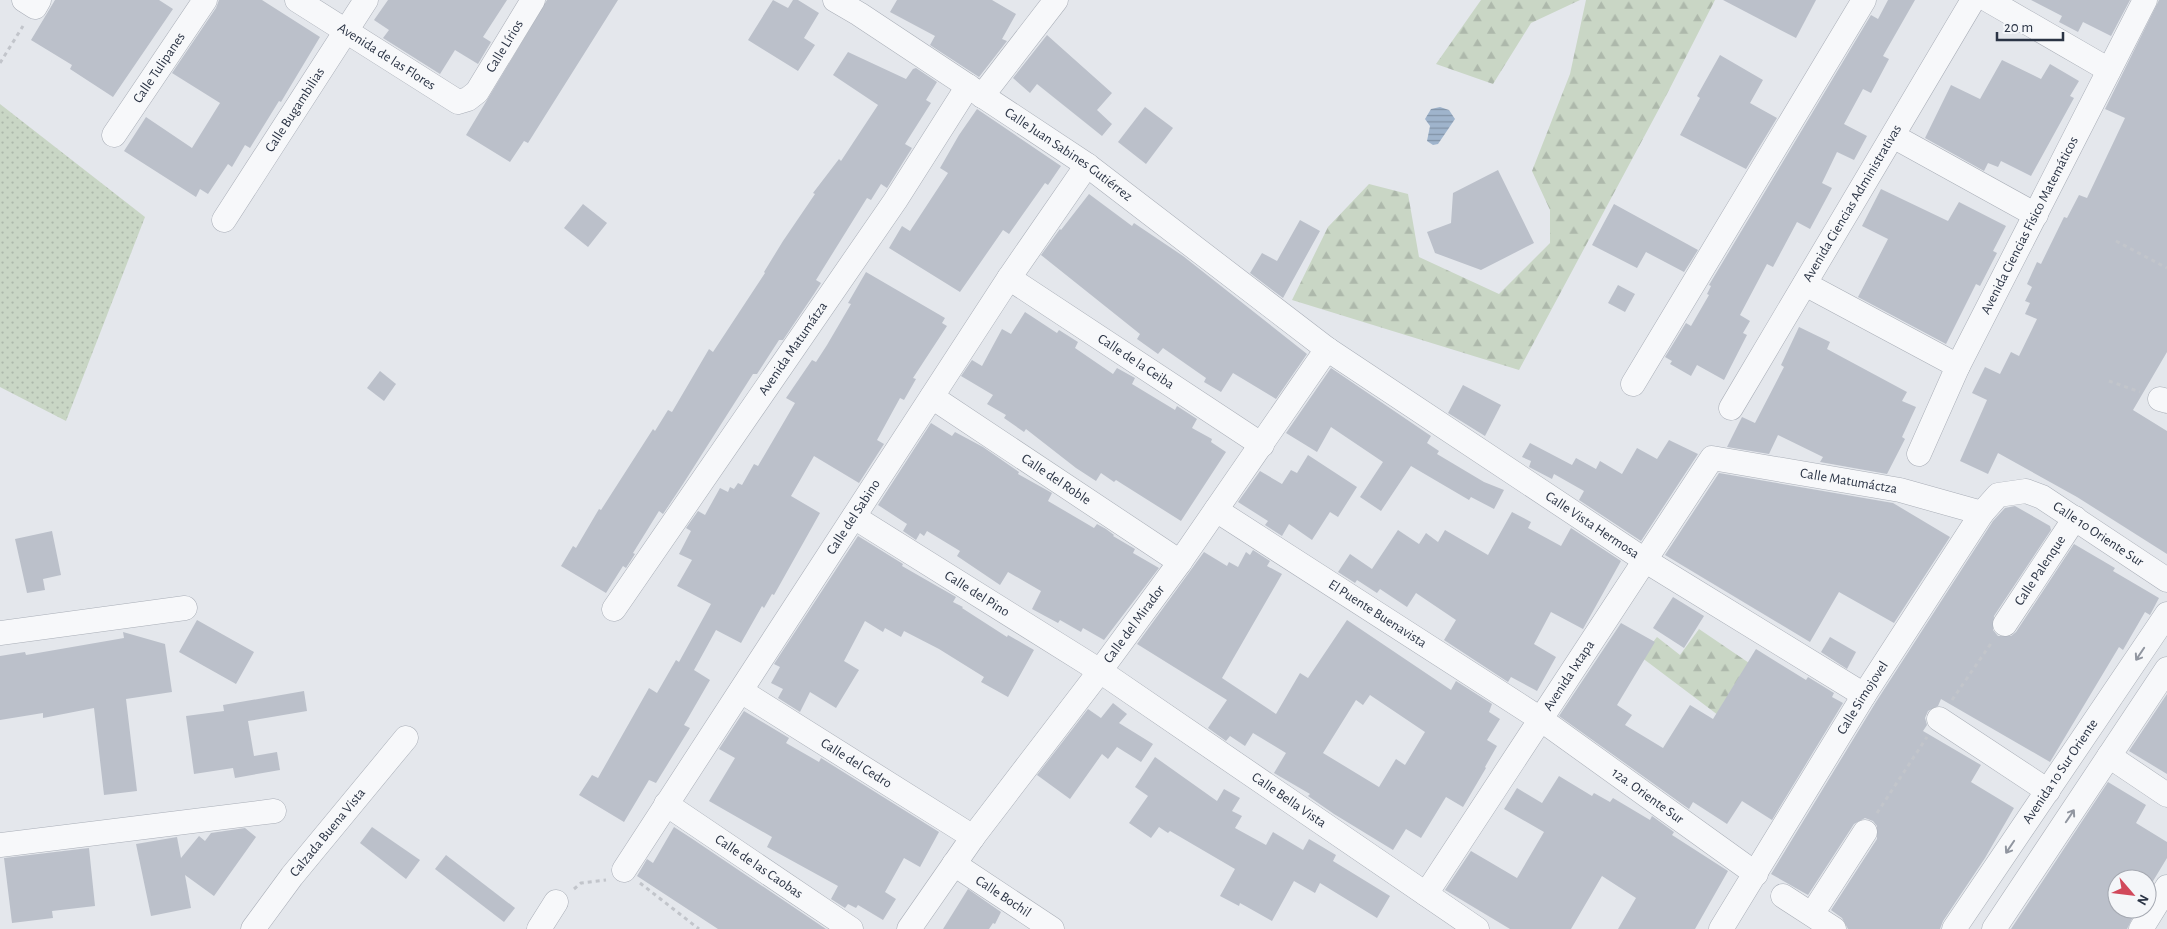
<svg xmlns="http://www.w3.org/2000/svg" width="2167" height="929" font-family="'Alegreya Sans',sans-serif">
	<defs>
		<pattern id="green-dots" width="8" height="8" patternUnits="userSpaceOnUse" patternTransform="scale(1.25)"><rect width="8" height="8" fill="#c9d6c5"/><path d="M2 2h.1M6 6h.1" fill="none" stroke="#adb8ab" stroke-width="1.8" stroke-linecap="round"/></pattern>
		<pattern id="forest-firs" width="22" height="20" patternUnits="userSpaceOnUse" patternTransform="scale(1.25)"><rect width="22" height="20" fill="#c9d6c5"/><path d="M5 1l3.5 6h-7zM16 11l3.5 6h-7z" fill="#adb8ab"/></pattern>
		<pattern id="water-rules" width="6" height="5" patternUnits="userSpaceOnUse" patternTransform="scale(1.25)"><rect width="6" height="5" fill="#9fb4cc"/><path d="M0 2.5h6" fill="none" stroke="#8293a7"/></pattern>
	</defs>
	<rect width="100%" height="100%" fill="#e4e7ec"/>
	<path fill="url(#green-dots)" d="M0,104L145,217L66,421L0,387Z"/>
	<g fill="url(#forest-firs)">
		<path d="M1481,0H1580L1531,23L1493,84L1436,64Z"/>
		<path d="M1586,0H1715L1667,94L1519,370L1292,300L1328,227L1369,184L1408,194L1419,257L1499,294L1550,243V210L1532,171L1570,74Z"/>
		<path d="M1699,629L1827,716L1795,773L1641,657L1657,637L1680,655Z"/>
	</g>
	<path fill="url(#water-rules)" d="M1440,107L1449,110L1455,119L1438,144L1433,145L1427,141L1430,126L1425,119L1431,109Z"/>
	<g fill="#bbc0ca" fill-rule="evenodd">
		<path d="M55,0H159L173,9L113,97L70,69L72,65L31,40Z"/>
		<path d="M219,0H262L320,37L281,102L279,101L250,148L245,145L232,167L228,164L208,194L200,189L196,197L124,151L146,117L192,148L220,103L172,73L216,8Z"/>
		<path d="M388,0H507L483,37L491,42L478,64L455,50L440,74L383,38L389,30L374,20Z"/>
		<path d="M547,0H618L528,143L524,141L510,162L466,135Z"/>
		<path d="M773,0L788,8L793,0H798L819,13L804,38L815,45L798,71L748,40Z"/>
		<path d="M897,0H992L1016,14L1002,39L1007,41L979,77L930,45L935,36L890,12Z"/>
		<path d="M1723,0H1816L1796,38Z"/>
		<path d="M1888,0H1915L1883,56L1889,59L1871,93L1863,89L1844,124L1867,136L1854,160L1837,152L1822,183L1832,188L1810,229L1797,222L1773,267L1767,264L1740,315L1750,321L1743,333L1747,335L1724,380L1697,365L1691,376L1670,364L1672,361L1665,357L1686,323L1691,326L1709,295L1707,294L1711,286L1709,285L1871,15L1878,19Z"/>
		<path d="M2031,0H2130L2111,36L2083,22L2078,32L2059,22L2062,16Z"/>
		<path d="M2159,0H2167V352L2133,410L2167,431V554L2077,497L1998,453L1988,474L1960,461L1987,400L1972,393L1985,367L2000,374L2011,352L2019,356L2037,319L2025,314L2030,303L2025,301L2032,287L2027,284L2037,262L2041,264L2064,217L2067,218L2079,195L2087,198L2125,118L2105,109Z"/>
		<path d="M1047,35L1112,93L1097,110L1112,124L1102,136L1037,84L1030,93L1013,78Z"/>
		<path d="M848,52L906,79L913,69L916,68L937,82L926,100L931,103L905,144L912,148L887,188L881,184L871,200L867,198L816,280L821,283L814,294L783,340H779L757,374H753L683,484L663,514L659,511L633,553L635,554L626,568L623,566L606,593L561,566L573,546L576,548L599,509L601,510L653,429L655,431L668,410L672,412L709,349L713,352L765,273L764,272L783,241L815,194L813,193L839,159L841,161L878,105L833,75Z"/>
		<path d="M1720,55L1763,80L1750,103L1777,118L1746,169L1680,135L1700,98L1697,96Z"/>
		<path d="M2002,60L2041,79L2050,64L2079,81L2070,96L2074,98L2031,176L2001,161L1998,167L1988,163L1984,171L1925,138L1951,85L1980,99Z"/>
		<path d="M1145,107L1173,128L1146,164L1118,142Z"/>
		<path d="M977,109L1061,166L1048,185L1045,183L1009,234L1003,230L960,292L889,248L902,226L910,231L948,173L940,168L959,135Z"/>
		<path d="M1498,170L1534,243L1481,270L1435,253L1427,232L1451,223L1453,193Z"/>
		<path d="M1881,189L1948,221L1959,202L2006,226L1993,251L1997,253L1980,286L1976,284L1946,344L1858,297L1888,239L1862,226Z"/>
		<path d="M1089,194L1132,226L1134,223L1183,256L1307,354L1276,399L1233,373L1221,392L1204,382L1206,378L1163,348L1158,354L1137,339L1140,334L1041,255L1060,229L1061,230Z"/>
		<path d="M583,204L607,223L588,247L564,228Z"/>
		<path d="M1614,204L1698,250L1684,272L1646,252L1637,268L1592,245Z"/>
		<path d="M1300,220L1320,231L1283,298L1250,273L1262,253L1277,261Z"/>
		<path d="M866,272L945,318L942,323L947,326L913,378L916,379L904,400L900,398L877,440L884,444L859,483L814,456L791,496L820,513L774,595L772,594L764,608L762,606L741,643L716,630L694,670L710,680L684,725L690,728L656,783L649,780L624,822L579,795L592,775L598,778L649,688L657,693L676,660L679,662L711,604L677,586L692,560L679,554L691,531L686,528L698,511L705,515L720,488L728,492L730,487L734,489L738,483L742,485L754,464L758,466L795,403L786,398L812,360L816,362L827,345L851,304L848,303Z"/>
		<path d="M1618,285L1635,294L1625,312L1608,303Z"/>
		<path d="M1025,312L1057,333L1059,330L1078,342L1075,348L1113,374L1117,368L1135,378L1132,384L1175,410L1177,406L1197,419L1192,428L1212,439L1211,442L1226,452L1181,521L1116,480L1114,482L1101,473L1096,481L1076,468L1026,429L1024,432L1004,418L1006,415L987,404L993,395L961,376L972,360L982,366L1002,329L1011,334Z"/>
		<path d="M1799,327L1830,342L1827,349L1907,392L1902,401L1916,407L1902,437L1905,439L1887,474L1820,462L1823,457L1778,435L1769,454L1727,447L1742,417L1755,423L1784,367L1781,365Z"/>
		<path d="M1331,368L1431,436L1427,443L1439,451L1437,454L1484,482L1504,490L1494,509L1471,497L1469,500L1411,466L1381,511L1360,497L1383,462L1331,427L1317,452L1286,433Z"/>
		<path d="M380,371L396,384L384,401L367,388Z"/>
		<path d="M1463,385L1501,405L1485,436L1448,413Z"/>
		<path d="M931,423L952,436L955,432L983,447L1019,472L1018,474L1052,493L1048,501L1094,528L1097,524L1106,529L1114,535L1113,536L1135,549L1133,553L1159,568L1104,640L1083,628L1081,632L1060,620L1058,623L1032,609L1041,591L1008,572L1000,585L957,556L960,551L927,531L924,536L920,533L916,540L903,531L907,524L878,505Z"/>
		<path d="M1669,440L1698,454L1641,541L1579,500L1584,491L1554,474L1552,479L1529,467L1531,461L1522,457L1530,443L1572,465L1576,458L1596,469L1600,461L1622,474L1637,448L1657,459Z"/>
		<path d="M1308,455L1357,487L1338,517L1330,512L1312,540L1289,524L1282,536L1265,525L1268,521L1238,502L1260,471L1282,484L1291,470L1297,473Z"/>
		<path d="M1719,473L1893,503L1950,537L1894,623L1839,592L1810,642L1665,555Z"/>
		<path d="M2015,506L2050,526L2051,530L1994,616L1993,630L1998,636H2011L2016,632L2074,544L2115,568L2113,571L2159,598L2150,615L2145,612L2123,650L2119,647L2050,762L1941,699L1938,706L1928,711L1925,718L1927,725L1923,731L1981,765L1971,782L2014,808L1985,858L1943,921L1940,929H1848L1842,918L1831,910L1877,839V826L1873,821L1865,818L1854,824L1808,895L1771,874L1876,702L1993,521L2005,508Z"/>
		<path d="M1512,512L1531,522L1528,528L1561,546L1571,528L1621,561L1583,629L1551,612L1534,644L1556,657L1537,691L1511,677L1508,682L1444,640L1456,620L1416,593L1407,607L1380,589L1377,593L1357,580L1355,583L1338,572L1350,554L1372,569L1398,530L1419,544L1426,533L1438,542L1445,530L1488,555Z"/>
		<path d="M52,531L61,575L43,579L45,590L27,593L15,539Z"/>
		<path d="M858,536L903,564L902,566L956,597L953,602L963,607L962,608L1007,637L1008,635L1034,650L1008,697L981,682L984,677L939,649L904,631L901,637L885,628L883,632L865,621L844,661L859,670L836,708L810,692L800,712L778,698L783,689L771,683L780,667L774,664Z"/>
		<path d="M1253,550L1270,561L1267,566L1282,574L1222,678L1276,714L1300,673L1308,678L1347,620L1451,690L1456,681L1492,704L1489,712L1500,719L1487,740L1497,746L1485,767L1486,768L1463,807L1446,797L1421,838L1406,829L1393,850L1334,814L1308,796L1310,794L1274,773L1286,753L1253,733L1245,746L1230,736L1226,741L1208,728L1227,700L1137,644L1204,552L1227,566L1229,562L1238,567L1246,552L1250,555ZM1370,695L1425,732L1405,765L1396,759L1379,787L1323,753L1356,700L1363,705Z"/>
		<path d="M1673,597L1704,616L1684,648L1653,628Z"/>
		<path d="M197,620L254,652L236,684L179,652Z"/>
		<path d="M1621,623L1655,642L1617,705L1632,715L1625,725L1663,748L1690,705L1713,719L1756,649L1806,680L1808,677L1834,693L1832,697L1843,703L1772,820L1742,801L1727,824L1693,802L1689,809L1559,716Z"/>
		<path d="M123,632L165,644L172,692L126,699L137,791L104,795L94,708L43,718V713L0,720V656L25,652L26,655L124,638Z"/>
		<path d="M1830,637L1856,652L1847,669L1821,652Z"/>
		<path d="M304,691L307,711L248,721L254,756L277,752L280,770L235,778L233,768L194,774L186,716L224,711L223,705Z"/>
		<path d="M2167,694V774L2129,751Z"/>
		<path d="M1113,703L1127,714L1119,723L1153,744L1141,762L1117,747L1108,759L1102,754L1070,799L1037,775L1088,709L1101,718Z"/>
		<path d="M744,711L789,738L786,743L819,762L821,758L939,832L920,867L904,858L885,892L896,899L883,920L858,905L856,908L848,904L845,908L831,899L838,886L767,847L772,837L709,801L735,758L719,749Z"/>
		<path d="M1155,757L1217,801L1224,789L1240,798L1232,811L1242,816L1235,828L1266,845L1273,832L1303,850L1309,839L1336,855L1333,861L1390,896L1377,918L1320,883L1315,893L1294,881L1272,921L1240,903L1239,906L1220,896L1235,869L1170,831L1168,833L1159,827L1151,838L1129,823L1148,796L1135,787Z"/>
		<path d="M1559,776L1592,796L1594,793L1610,802L1613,798L1650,820L1652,816L1674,832L1672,835L1728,871L1695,929H1618L1636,898L1602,876L1571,929H1510L1445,890L1471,851L1517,878L1544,832L1504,809L1517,788L1542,803Z"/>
		<path d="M2108,782L2146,805L2136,823L2167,842V858L2147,891V879H2117V909H2137L2127,929H2011Z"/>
		<path d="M372,827L420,860L406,879L360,843Z"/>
		<path d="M674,827L691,838L826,929H718L637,876L647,859L653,863Z"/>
		<path d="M245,828L256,837L214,896L185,875L191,908L151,916L136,844L177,837L181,858L199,836L205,841L211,833Z"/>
		<path d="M89,848L95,906L52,911L53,918L12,923L4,858Z"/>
		<path d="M446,855L515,908L504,922L435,869Z"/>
		<path d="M968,889L1001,912L995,924L993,923L989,929H943Z"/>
	</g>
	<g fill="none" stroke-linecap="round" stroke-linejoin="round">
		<defs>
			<g id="minor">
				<path d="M24,0L35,7L39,0"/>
				<path id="s1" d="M297,0L458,102L468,99L477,92L533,0"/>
				<path id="s2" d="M835,0L859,14L1087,165L1327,349L1646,561L1864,695"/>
				<path d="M1988,0L2109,70"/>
				<path d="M982,96L1056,0"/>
				<path id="s3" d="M114,135L205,0"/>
				<path d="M1893,136L2036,215"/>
				<path id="s4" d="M224,220L366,0"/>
				<path id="s5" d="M1009,278L1262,445"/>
				<path d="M1805,284L1958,366"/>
				<path d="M1633,384L1864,0"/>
				<path id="s6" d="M932,397L1180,562"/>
				<path d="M2160,399L2167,401"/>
				<path id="s7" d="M1731,408L1973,0"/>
				<path id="s8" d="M1919,454L1958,366L2145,0"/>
				<path id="s9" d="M1216,510L1539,718L1756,874"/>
				<path id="s10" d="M854,517L1100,671L1477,929"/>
				<path id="s11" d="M614,609L895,201L968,86"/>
				<path id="s12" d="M2005,624L2075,518"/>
				<path d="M0,633L185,608"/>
				<path id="s13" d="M741,691L973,837"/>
				<path d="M1939,719L2048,791"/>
				<path d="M2109,756L2167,795"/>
				<path id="s14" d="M666,804L851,929"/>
				<path d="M0,845L274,811"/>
				<path id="s15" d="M954,864L1052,929"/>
				<path id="s16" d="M624,870L1009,278L1087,165"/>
				<path id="s17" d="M1426,894L1712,458L1900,490L1982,513"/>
				<path d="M1783,896L1834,929"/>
				<path d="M1812,914L1865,832"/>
				<path id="s18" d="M253,929L292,876L406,738"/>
				<path d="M539,929L556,902"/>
				<path id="s19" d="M909,929L973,837L1100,671L1180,562L1327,349"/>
				<path id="s20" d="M1721,929L1864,695L1982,513L1998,495L2026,491L2042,497L2167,580"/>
				<path id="s21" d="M1954,929L2167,614"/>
				<path d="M1994,929L2167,669"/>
				<path d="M2141,929L2167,887"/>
			</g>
		</defs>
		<use href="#minor" stroke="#a9aeb7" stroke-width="25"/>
		<g stroke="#c2c5cb" stroke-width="3" stroke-dasharray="4 4" stroke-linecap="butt">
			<path d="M0,63L23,26"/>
			<path d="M2116,241L2167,268"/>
			<path d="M2109,381L2140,392"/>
			<path d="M1952,700L1992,642"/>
			<path d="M1877,813L1927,737"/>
			<path d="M640,883L699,929"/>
			<path d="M574,889L581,883L606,880"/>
		</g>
		<use href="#minor" stroke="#f7f8fa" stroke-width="24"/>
	</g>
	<defs><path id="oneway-shaft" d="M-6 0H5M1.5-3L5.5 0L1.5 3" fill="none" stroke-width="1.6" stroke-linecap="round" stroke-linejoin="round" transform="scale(1.25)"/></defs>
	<g stroke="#9196a0">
		<use href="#oneway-shaft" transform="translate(2140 654) rotate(124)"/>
		<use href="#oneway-shaft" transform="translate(2070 816) rotate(-56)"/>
		<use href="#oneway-shaft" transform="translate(2010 847) rotate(124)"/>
	</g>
	<g text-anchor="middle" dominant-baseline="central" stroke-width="5" stroke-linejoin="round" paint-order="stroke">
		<g font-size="14" fill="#2b3445" stroke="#f4f6f9">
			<text stroke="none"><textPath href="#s1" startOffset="266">Calle Lírios</textPath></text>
			<text stroke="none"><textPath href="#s1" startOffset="106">Avenida de las Flores</textPath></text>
			<text stroke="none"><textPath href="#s3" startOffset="81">Calle Tulipanes</textPath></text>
			<text stroke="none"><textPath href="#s4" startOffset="131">Calle Bugambilias</textPath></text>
			<text stroke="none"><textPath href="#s2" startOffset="280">Calle Juan Sabines Gutiérrez</textPath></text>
			<text stroke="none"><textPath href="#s7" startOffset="238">Avenida Ciencias Administrativas</textPath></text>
			<text stroke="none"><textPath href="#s8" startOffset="254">Avenida Ciencias Físico Matemáticos</textPath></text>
			<text stroke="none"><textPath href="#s11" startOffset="316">Avenida Matumátza</textPath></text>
			<text stroke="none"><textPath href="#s5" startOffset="152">Calle de la Ceiba</textPath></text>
			<text stroke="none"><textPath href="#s6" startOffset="149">Calle del Roble</textPath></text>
			<text stroke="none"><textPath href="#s17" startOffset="660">Calle Matumáctza</textPath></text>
			<text stroke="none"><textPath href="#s16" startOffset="421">Calle del Sabino</textPath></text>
			<text stroke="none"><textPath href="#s2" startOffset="922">Calle Vista Hermosa</textPath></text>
			<text stroke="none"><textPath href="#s20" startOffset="628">Calle 10 Oriente Sur</textPath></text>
			<text stroke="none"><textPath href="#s12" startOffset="64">Calle Palenque</textPath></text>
			<text stroke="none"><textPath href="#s10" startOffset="145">Calle del Pino</textPath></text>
			<text stroke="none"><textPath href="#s9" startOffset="192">El Puente Buenavista</textPath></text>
			<text stroke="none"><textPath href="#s19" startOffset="379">Calle del Mirador</textPath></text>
			<text stroke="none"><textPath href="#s17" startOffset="261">Avenida Ixtapa</textPath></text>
			<text stroke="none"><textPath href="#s20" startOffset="271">Calle Simojovel</textPath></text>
			<text stroke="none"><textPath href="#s13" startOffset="136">Calle del Cedro</textPath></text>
			<text stroke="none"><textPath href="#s21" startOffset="190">Avenida 10 Sur Oriente</textPath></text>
			<text stroke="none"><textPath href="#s9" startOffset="518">12a. Oriente Sur</textPath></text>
			<text stroke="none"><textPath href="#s10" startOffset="519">Calle Bella Vista</textPath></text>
			<text stroke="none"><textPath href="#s18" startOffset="122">Calzada Buena Vista</textPath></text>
			<text stroke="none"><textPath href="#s14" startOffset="112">Calle de las Caobas</textPath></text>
			<text stroke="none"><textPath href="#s15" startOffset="59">Calle Bochil</textPath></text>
		</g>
	</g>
	<g transform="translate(2132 894) rotate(118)"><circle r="24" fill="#f4f6f9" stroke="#a4a8b1"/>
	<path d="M0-4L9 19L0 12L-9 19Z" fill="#d1495b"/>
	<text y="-8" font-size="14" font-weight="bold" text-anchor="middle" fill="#2b3445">N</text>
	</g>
	<path d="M1997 32v8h66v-8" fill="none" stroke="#2b3445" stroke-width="2.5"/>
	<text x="2004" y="32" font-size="15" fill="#2b3445" stroke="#f4f6f9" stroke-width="4" paint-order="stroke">20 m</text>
</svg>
